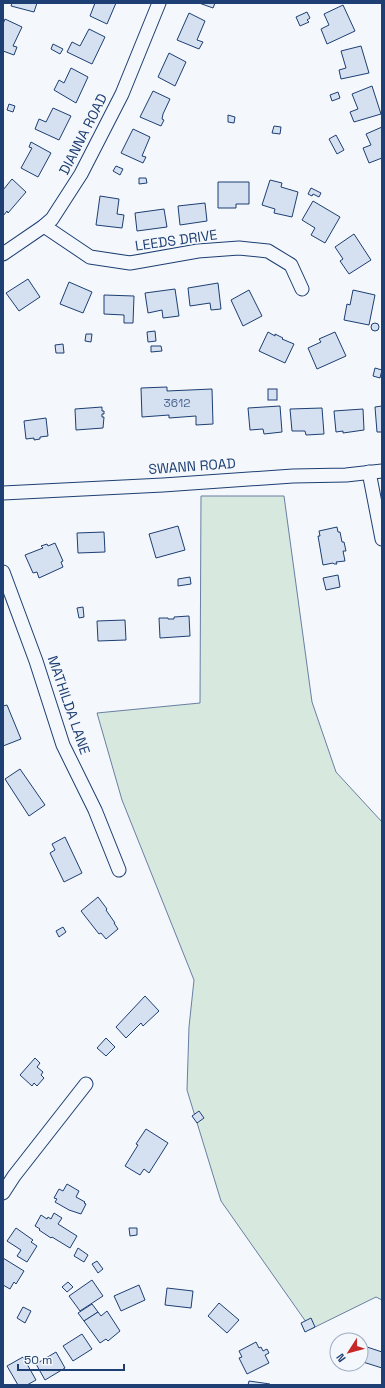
<svg xmlns="http://www.w3.org/2000/svg" width="385" height="1388" font-family="'Space Grotesk',sans-serif">
	<rect width="100%" height="100%" fill="#f4f7fb"/>
	<path fill="#d7e8df" stroke="#687fa3" d="M201,496H284L312,702L336,772L382,822V1300L376,1297L311,1329L221,1201L187,1090L189,1027L194,980L122,800L97,713L200,703Z"/>
	<g fill="#d5e0f0" stroke="#1d3f73">
		<path d="M12,3H40H37L34,12L11,6Z"/>
		<path d="M95,3H116L107,24L90,16Z"/>
		<path d="M199,3H215L213,8Z"/>
		<path d="M343,5L355,31L327,44L321,29L329,25L324,14Z"/>
		<path d="M307,12L310,18L307,20L309,22L300,26L296,17Z"/>
		<path d="M189,13L205,21L197,40L203,42L199,49L177,40Z"/>
		<path d="M5,19L22,27L13,46L17,47L14,55L3,51V24Z"/>
		<path d="M89,29L105,37L92,64L67,52L72,42L80,46Z"/>
		<path d="M53,44L63,49L60,54L51,49Z"/>
		<path d="M361,46L369,73L341,79L339,70L346,68L341,51Z"/>
		<path d="M169,53L186,62L175,86L158,77Z"/>
		<path d="M71,68L88,77L76,103L54,90L59,80L64,83Z"/>
		<path d="M372,86L381,114L354,122L350,112L358,109L352,94Z"/>
		<path d="M153,91L170,99L163,114L162,119L164,120L161,126L140,117Z"/>
		<path d="M338,92L340,98L332,101L330,95Z"/>
		<path d="M9,104L15,106L13,112L7,110Z"/>
		<path d="M53,108L71,116L59,140L35,129L39,119L46,122Z"/>
		<path d="M228,115L235,117L234,123L228,122Z"/>
		<path d="M274,126L281,127L280,134L272,133Z"/>
		<path d="M382,127V158L369,163L363,148L371,145L366,134Z"/>
		<path d="M133,129L150,137L142,156L146,157L143,163L121,153Z"/>
		<path d="M336,135L344,150L337,154L329,139Z"/>
		<path d="M31,142L51,153L38,177L21,168L32,148L29,147Z"/>
		<path d="M116,166L123,169L120,175L113,171Z"/>
		<path d="M139,178H146L147,183L139,184Z"/>
		<path d="M12,179L26,192L8,213L7,211L3,216V190Z"/>
		<path d="M270,180L282,183L281,187L298,192L292,217L274,213L275,209L262,205Z"/>
		<path d="M218,182H249V204H236V208H218Z"/>
		<path d="M311,188L321,193L319,197L313,194L312,196L308,194Z"/>
		<path d="M100,196L119,199L117,214L124,215L122,228L96,225Z"/>
		<path d="M313,201L340,217L325,243L311,235L315,228L302,220Z"/>
		<path d="M205,203L207,221L180,225L178,206Z"/>
		<path d="M164,209L167,227L137,231L135,213Z"/>
		<path d="M354,234L371,260L349,274L340,261L343,259L335,247Z"/>
		<path d="M28,279L40,297L19,311L6,293Z"/>
		<path d="M69,282L92,292L83,313L60,304Z"/>
		<path d="M218,283L221,309L211,310L210,303L190,306L188,288Z"/>
		<path d="M175,289L179,316L163,318L162,310L148,313L145,293Z"/>
		<path d="M249,290L262,316L243,326L231,300Z"/>
		<path d="M353,290L375,295L369,325L344,320L347,304L350,305Z"/>
		<path d="M104,295L134,296L133,323H124V315L104,314Z"/>
		<circle cx="375" cy="327" r="4"/>
		<path d="M155,331L156,341L148,342L147,332Z"/>
		<path d="M268,332L275,336V334L283,338L282,339L294,344L285,363L259,351Z"/>
		<path d="M335,332L346,356L317,369L308,348L321,342L319,339Z"/>
		<path d="M86,334H92L91,342L85,341Z"/>
		<path d="M63,344L64,353H56L55,345Z"/>
		<path d="M151,346H161L162,351L151,352Z"/>
		<path d="M375,368L382,370L380,378L373,376Z"/>
		<path d="M167,387V391L212,389L213,424L196,425V416L169,418V415L142,417L141,388Z"/>
		<rect x="268" y="389" width="9" height="11"/>
		<path d="M280,406L282,432L264,434L263,429L250,430L248,408Z"/>
		<path d="M382,406V432H377L375,407Z"/>
		<path d="M102,407V411H104V414H102V417H104L103,428L76,430L75,409Z"/>
		<path d="M322,408L324,434L306,435L305,431H292L290,409Z"/>
		<path d="M363,409L364,430L343,433V431L336,432L334,411Z"/>
		<path d="M46,418L48,436L40,437V439L34,440V438L26,439L24,421Z"/>
		<path d="M178,526L185,550L156,558L149,534Z"/>
		<path d="M337,527L338,532H340L342,542H344L346,551H343L345,561L336,562L337,564H334L333,563L323,565L318,536H320L319,531Z"/>
		<path d="M104,532L105,552L78,553L77,533Z"/>
		<path d="M55,543L63,561L61,562L63,567L39,578L37,572L33,573L25,555L43,548L41,546L47,544L48,546Z"/>
		<path d="M338,575L340,587L326,590L323,578Z"/>
		<path d="M190,577L191,584L178,586V579Z"/>
		<path d="M83,607L84,617L79,618L77,608Z"/>
		<path d="M189,616L190,636L160,638L159,618H168V619H174V617Z"/>
		<path d="M125,620L126,640L98,641L97,621Z"/>
		<path d="M7,705L21,739L3,746V706Z"/>
		<path d="M20,769L45,805L29,816L5,779Z"/>
		<path d="M65,837L82,873L64,882L50,853L55,850L52,844Z"/>
		<path d="M98,897L107,909L106,910L115,923H114L118,929L106,939L101,933L99,934L81,911Z"/>
		<path d="M63,927L66,932L59,937L56,931Z"/>
		<path d="M145,996L159,1011L143,1026L141,1023L126,1038L116,1027Z"/>
		<path d="M106,1038L115,1047L106,1056L97,1048Z"/>
		<path d="M35,1058L40,1063L37,1067L43,1072L41,1075L44,1078L37,1086L34,1083L32,1086L20,1075Z"/>
		<path d="M199,1111L204,1118L197,1123L192,1116Z"/>
		<path d="M146,1129L168,1143L149,1173L144,1169L140,1175L125,1166L138,1145L136,1144Z"/>
		<path d="M67,1184L79,1191L76,1197L85,1202L84,1203L86,1204L81,1214L69,1210L55,1202L57,1199L54,1198L59,1189L63,1191Z"/>
		<path d="M54,1213L62,1218L58,1224L77,1236L70,1248L52,1237L51,1238L39,1230L40,1229L35,1226L41,1215L47,1219L48,1217L51,1219Z"/>
		<path d="M16,1228L33,1240L31,1242L37,1246L27,1262L17,1256L21,1250L7,1241Z"/>
		<path d="M129,1228H137V1235L130,1236Z"/>
		<path d="M78,1248L88,1255L84,1262L74,1256Z"/>
		<path d="M3,1258L24,1271L16,1284L14,1282L10,1289L3,1285Z"/>
		<path d="M97,1261L103,1269L98,1273L92,1264Z"/>
		<path d="M92,1280L103,1296L80,1311L69,1296Z"/>
		<path d="M68,1282L73,1287L67,1292L62,1287Z"/>
		<path d="M139,1285L145,1300L121,1311L114,1296Z"/>
		<path d="M167,1288L193,1291L191,1308L165,1305Z"/>
		<path d="M219,1303L239,1320L227,1333L208,1316Z"/>
		<path d="M92,1304L98,1312L84,1321L78,1313Z"/>
		<path d="M23,1307L31,1311L25,1323L17,1318Z"/>
		<path d="M107,1311L120,1331L108,1341L106,1339L100,1343L84,1321L98,1312L101,1316Z"/>
		<path d="M311,1318L315,1327L305,1332L301,1323Z"/>
		<path d="M82,1334L92,1349L73,1361L63,1346Z"/>
		<path d="M256,1342L259,1348L261,1347L263,1351L267,1349L269,1353L265,1355L269,1363L247,1374L239,1358L242,1357L239,1351Z"/>
		<path d="M367,1347L382,1352V1368L363,1362Z"/>
		<path d="M56,1352L65,1368L45,1380L36,1364Z"/>
		<path d="M23,1357L36,1380L27,1385H18L7,1366Z"/>
		<path d="M249,1381L270,1384V1385H248Z"/>
	</g>
	<g fill="none" stroke-linecap="round" stroke-linejoin="round">
		<defs>
			<g id="street">
				<path d="M44,226L90,257L130,263L198,251L239,248L268,251L291,265L302,289"/>
				<path d="M3,254L44,226L52,219L81,174L122,94L159,3"/>
				<path d="M369,472L382,539"/>
				<path d="M3,493L163,485L293,476L346,475L382,471"/>
				<path d="M3,572L36,661L63,745L95,810L119,870"/>
				<path d="M3,1193L14,1176L86,1084"/>
			</g>
		</defs>
		<use href="#street" stroke="#1d3f73" stroke-width="15"/>
		<use href="#street" stroke="#f4f7fb" stroke-width="13"/>
	</g>
	<g text-anchor="middle" dominant-baseline="central" stroke-width="3" stroke-linejoin="round" paint-order="stroke">
		<g font-size="12" fill="#4b6792">
			<text x="177" y="403">3612</text>
		</g>
		<g font-size="14" fill="#1d3f73" stroke="#f4f7fb">
			<text transform="translate(83 134) rotate(-63)">DIANNA ROAD</text>
			<text transform="translate(176 240) rotate(-8)">LEEDS DRIVE</text>
			<text transform="translate(192 466) rotate(-4)">SWANN ROAD</text>
			<text transform="translate(69 705) rotate(71)">MATHILDA LANE</text>
		</g>
	</g>
	<rect width="385" height="1388" fill="none" stroke="#1d3f73" stroke-width="8"/>
	<g transform="translate(349 1352) rotate(234)"><circle r="19" fill="#f4f7fb" stroke="#9eadc5"/>
	<path d="M0-3L7 15L0 10L-7 15Z" fill="#c62828"/>
	<text y="-6" font-size="11" font-weight="bold" text-anchor="middle" fill="#1d3f73">N</text>
	</g>
	<path d="M18 1364v6h106v-6" fill="none" stroke="#1d3f73" stroke-width="2"/>
	<text x="24" y="1364" font-size="12" fill="#1d3f73" stroke="#f4f7fb" stroke-width="3" paint-order="stroke">50 m</text>
</svg>
